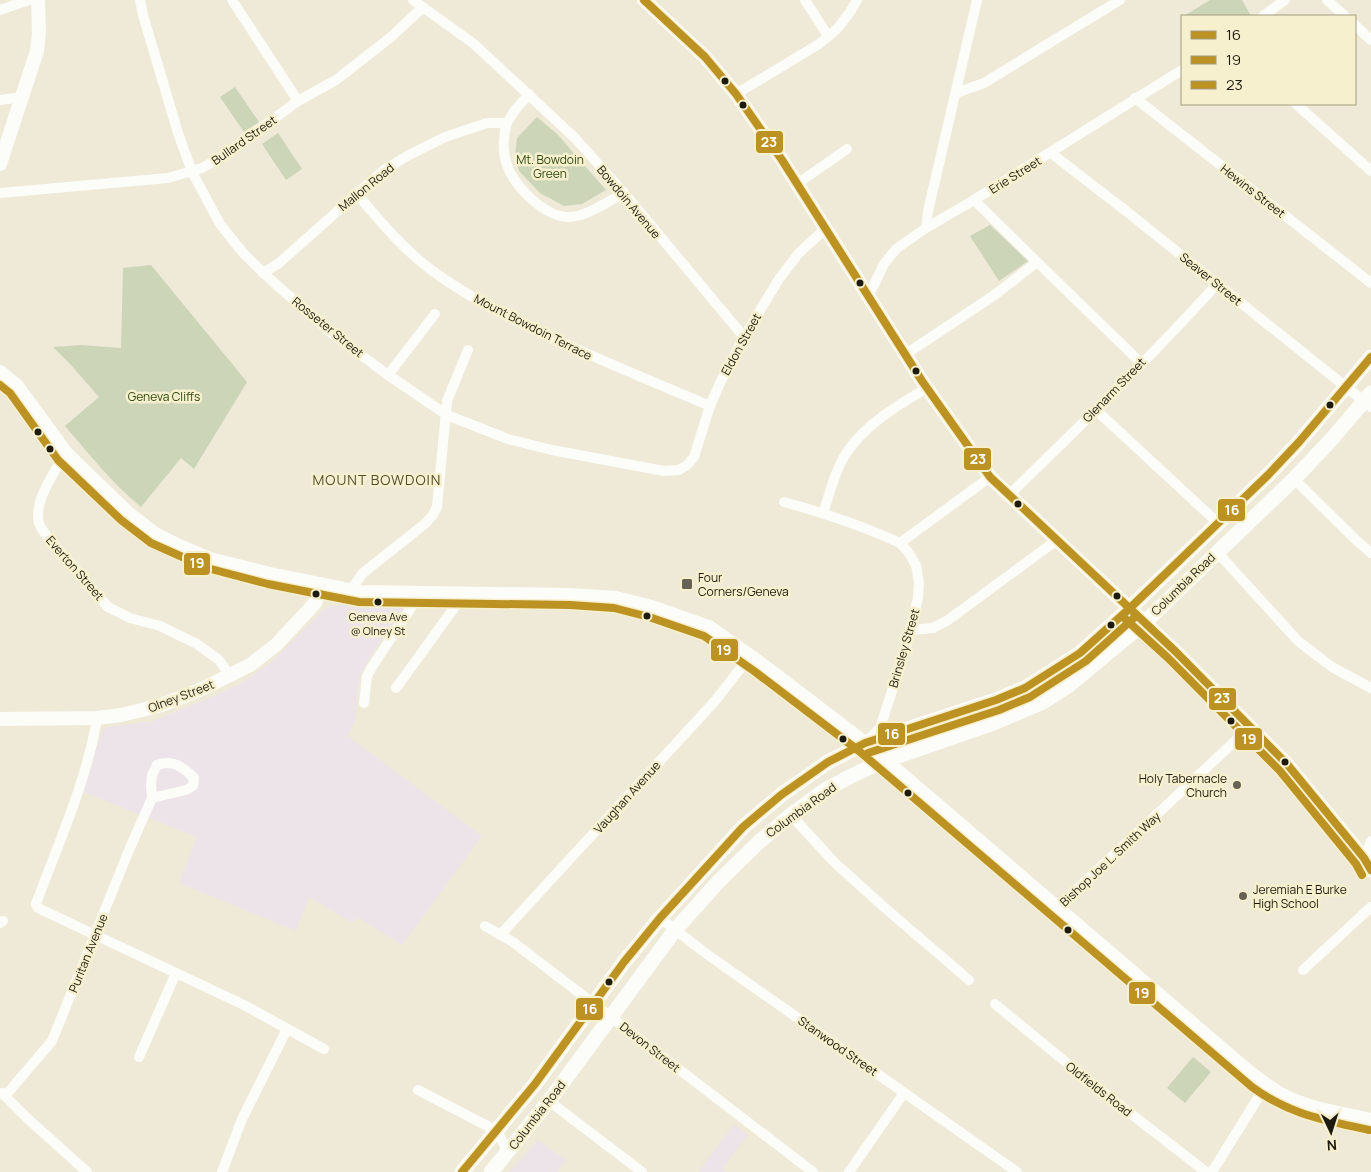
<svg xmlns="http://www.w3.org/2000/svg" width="1371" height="1172" font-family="Manrope,sans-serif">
	<rect width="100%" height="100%" fill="#eeead7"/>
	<g fill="#ece4e8">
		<path d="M340,605L403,606L404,608L377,646L362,671L358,685L356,718L348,736L482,836L402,945L357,917L353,923L309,897L296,931L179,883L197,837L83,792L103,728L153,721L209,698L240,684L273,661L323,610L331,606Z"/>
		<path d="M734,1124L748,1135L722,1169L726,1172H698Z"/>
		<path d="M538,1140L566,1160L557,1172H509Z"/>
	</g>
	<g fill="#ccd5b8">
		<path d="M1210,0H1242L1251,16H1184Z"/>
		<path d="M235,87L259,122L244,132L220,97Z"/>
		<path d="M537,117L558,135L606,190L582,204L564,206L540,193L519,171L515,156L517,138Z"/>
		<path d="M278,133L302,169L286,180L262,144Z"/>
		<path d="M990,225L1028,261L999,281L970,236Z"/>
		<path d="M151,265L247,382L194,469L181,458L141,507C112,483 89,454 65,426L99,397L71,365L53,347L81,345L121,348L123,268Z"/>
		<path d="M1193,1057L1211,1072L1185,1103L1167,1088Z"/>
	</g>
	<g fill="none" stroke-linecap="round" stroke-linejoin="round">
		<g stroke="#fcfcf9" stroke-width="10">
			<path d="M140,0L143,15L178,133L192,172L220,224L244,254L270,279L330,332L388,375L447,415L508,439L552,450L664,471L679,470L687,465L694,457L710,406L720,383L744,337L779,279L799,253L825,229"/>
			<path d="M232,0L298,101"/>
			<path d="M413,0L474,44L575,138L624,193L744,337"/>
			<path d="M805,0L828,36"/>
			<path d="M1327,0L1345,16"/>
			<path d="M0,10L29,0"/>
			<path d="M1263,16L1285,0"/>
			<path d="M1355,25L1371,40"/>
			<path d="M956,93L984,83L1120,0"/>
			<path d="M736,94L819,44L837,29L850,12L857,0"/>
			<path d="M1135,98L1371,283"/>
			<path d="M0,100L23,97"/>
			<path d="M1296,104L1371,171"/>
			<path d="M507,123C503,137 502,151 507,165C514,186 543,215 566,217C585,218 607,202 624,193"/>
			<path d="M1051,153L1126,211L1371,407"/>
			<path d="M797,184L847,149"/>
			<path d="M0,193L168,178L202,168L223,156L298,101L336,80L391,37L423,7"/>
			<path d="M356,193C379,220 402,248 430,269C463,294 502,314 539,332C595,358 653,382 710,406"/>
			<path d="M974,200L1037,262L1141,363"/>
			<path d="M926,228L928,211L977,0"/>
			<path d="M263,273L279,263L384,170L409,155L445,137L487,123H507L515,110L529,94"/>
			<path d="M868,297L884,264L896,249L926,228L974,200L1182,70"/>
			<path d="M906,354L996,294L1037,262"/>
			<path d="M388,375L435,314"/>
			<path d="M1096,410L1218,523"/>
			<path d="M66,453C55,471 37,496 38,518C38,525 43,531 47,536L108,607L130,618L160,626L197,644L219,660L230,676"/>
			<path d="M1294,479L1356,540L1371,553"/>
			<path d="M1010,494C1080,426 1151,357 1217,284"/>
			<path d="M784,502C824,513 863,526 900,543"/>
			<path d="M823,513C830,493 835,470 847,452C866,424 898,405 927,388"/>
			<path d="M1217,552L1298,641L1332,667L1371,688"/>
			<path d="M350,591L363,573L426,523L433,515L437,507L447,401L468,350"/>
			<path d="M911,630L933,628L948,620L1057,540"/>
			<path d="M396,688L465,593"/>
			<path d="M364,703L367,676L372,667L420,594"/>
			<path d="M97,718C87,781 58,844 36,904L38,908L244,1005L324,1049"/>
			<path d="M867,741L880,728L904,654L918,598L919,583L916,565L908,552L900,543L990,477"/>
			<path d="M791,815L834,862L885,908L969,980"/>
			<path d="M1364,858L1371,841"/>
			<path d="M1057,908L1250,727"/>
			<path d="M660,918L708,955L1017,1172"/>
			<path d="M0,923L3,921"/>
			<path d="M485,926L513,942L813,1172"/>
			<path d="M501,934L715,701L750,656"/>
			<path d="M1303,970L1371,907"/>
			<path d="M995,1004L1090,1082L1206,1172"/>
			<path d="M139,1057L176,973"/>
			<path d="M418,1090L497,1131L508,1152"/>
			<path d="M2,1093L27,1118L87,1172"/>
			<path d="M5,1096L52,1041L129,850L152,798L151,785L152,775L157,765C173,759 183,767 194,778L193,786L186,790L152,798"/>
			<path d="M549,1101L642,1172"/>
			<path d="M222,1172L242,1119L287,1029"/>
			<path d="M849,1172L904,1093"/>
			<path d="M1212,1172L1266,1085"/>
		</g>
		<g stroke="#fcfcf9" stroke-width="14">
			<path d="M644,0L705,57L736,94L782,160L922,381L990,477L1175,651L1287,764L1364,858L1371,870"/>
			<path d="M0,164L37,51L39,33L38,0"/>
			<path d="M0,372L17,386L66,453L128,513L155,534L179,546L210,559L270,574L360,592L570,595L616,598L652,607L709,627L760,663L865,743L1235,1060C1250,1073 1265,1085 1282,1095C1309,1109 1341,1113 1371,1120"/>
			<path d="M0,719L97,718L121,715L162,705L204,688L250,665L276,645L315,603L323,585"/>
		</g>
		<g stroke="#fcfcf9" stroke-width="15">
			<path d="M462,1172L535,1084L624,962L660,918L743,827L781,795L828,762L865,743L996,700L1025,688L1080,653L1129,609L1268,475L1299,442L1371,357"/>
			<path d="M491,1172L549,1101L675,930L719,881L759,842L791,815L825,790L853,775L884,761L991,724L1043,702L1068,686L1144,623L1294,479L1330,441L1371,393"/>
		</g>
		<defs>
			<path id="bus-1" d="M462,1172L535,1084L624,962L660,918L743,827L781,795L828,762L865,743L996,700L1025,688L1080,653L1129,609L1268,475L1299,442L1371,357"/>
			<g id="bus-2">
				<path d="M0,385L10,393L58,460L121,520L151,543L207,568L268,584L359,602L570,605L614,608L649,617L704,636L754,671L859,751L1252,1087C1290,1115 1324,1120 1369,1130"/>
				<path d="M1122,616L1168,658L1280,771L1356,864L1362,875"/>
				<path d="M868,753L999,710L1030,697L1086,661L1136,616"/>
			</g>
			<path id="bus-3" d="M644,0L705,57L736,94L782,160L922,381L990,477L1175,651L1287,764L1364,858L1371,870"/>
		</defs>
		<use href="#bus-1" stroke="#f7f0ce" stroke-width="11"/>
		<use href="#bus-2" stroke="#f7f0ce" stroke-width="11"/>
		<use href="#bus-3" stroke="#f7f0ce" stroke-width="11"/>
		<use href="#bus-1" stroke="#bc9323" stroke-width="8"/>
		<use href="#bus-2" stroke="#bc9323" stroke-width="8"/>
		<use href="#bus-3" stroke="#bc9323" stroke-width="8"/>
	</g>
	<g fill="#1e1b0e" stroke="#f7f0ce" stroke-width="2">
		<circle cx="725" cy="81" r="4.5"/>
		<circle cx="743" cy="105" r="4.5"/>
		<circle cx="860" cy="283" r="4.5"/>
		<circle cx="916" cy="371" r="4.5"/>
		<circle cx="1330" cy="405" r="4.5"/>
		<circle cx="38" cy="432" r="4.5"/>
		<circle cx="50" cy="449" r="4.5"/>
		<circle cx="1018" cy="504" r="4.5"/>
		<circle cx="316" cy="594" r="4.5"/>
		<circle cx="1117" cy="596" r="4.5"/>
		<circle cx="378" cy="602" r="4.5"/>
		<circle cx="647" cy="616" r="4.5"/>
		<circle cx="1111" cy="625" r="4.5"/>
		<circle cx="1231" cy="721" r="4.5"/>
		<circle cx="843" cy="739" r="4.5"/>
		<circle cx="1285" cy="762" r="4.5"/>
		<circle cx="908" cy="793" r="4.5"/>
		<circle cx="1068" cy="930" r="4.5"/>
		<circle cx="609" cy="982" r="4.5"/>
	</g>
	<g fill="#676354" stroke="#f7f0ce" stroke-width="2">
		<rect x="681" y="578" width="12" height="12" rx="2.5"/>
		<circle cx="1237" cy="785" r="5"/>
		<circle cx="1243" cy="896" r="5"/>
	</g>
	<g text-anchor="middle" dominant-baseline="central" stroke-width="5" stroke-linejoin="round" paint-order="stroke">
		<g font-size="11" fill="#1e1b0e" stroke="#f7f0ce">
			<text x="378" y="616">Geneva Ave<tspan x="378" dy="14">@ Olney St</tspan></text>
		</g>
		<g font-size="12" fill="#1e1b0e" stroke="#f7f0ce">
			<text transform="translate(244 140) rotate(-35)">Bullard Street</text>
			<text transform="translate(1015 175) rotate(-32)">Erie Street</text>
			<text transform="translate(366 187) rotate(-39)">Mallon Road</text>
			<text transform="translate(1253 191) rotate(38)">Hewins Street</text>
			<text transform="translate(629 202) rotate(50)">Bowdoin Avenue</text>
			<text transform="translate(1211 279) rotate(39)">Seaver Street</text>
			<text transform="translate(328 327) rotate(39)">Rosseter Street</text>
			<text transform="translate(533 327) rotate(27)">Mount Bowdoin Terrace</text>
			<text transform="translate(741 344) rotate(-61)">Eldon Street</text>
			<text transform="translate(1114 390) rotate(-46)">Glenarm Street</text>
			<text transform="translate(75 568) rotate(49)">Everton Street</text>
			<text transform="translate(1183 584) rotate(-44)">Columbia Road</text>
			<text transform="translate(904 648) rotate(-74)">Brinsley Street</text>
			<text transform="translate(181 696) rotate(-21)">Olney Street</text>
			<text transform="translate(627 797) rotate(-48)">Vaughan Avenue</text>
			<text transform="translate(801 810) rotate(-36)">Columbia Road</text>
			<text transform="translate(1110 859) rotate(-43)">Bishop Joe L. Smith Way</text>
			<text transform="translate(88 953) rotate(-68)">Puritan Avenue</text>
			<text transform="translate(838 1046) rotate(35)">Stanwood Street</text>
			<text transform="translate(650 1047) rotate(38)">Devon Street</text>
			<text transform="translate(1099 1089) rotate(38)">Oldfields Road</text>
			<text transform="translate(537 1115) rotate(-52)">Columbia Road</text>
		</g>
		<g font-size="12" fill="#30490e" stroke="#f7f0ce">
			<text x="550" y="159">Mt. Bowdoin<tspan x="550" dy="14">Green</tspan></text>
			<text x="164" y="396">Geneva Cliffs</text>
		</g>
		<g font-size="12" fill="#1e1b0e" stroke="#f7f0ce" text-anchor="start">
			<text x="698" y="577">Four<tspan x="698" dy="14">Corners/Geneva</tspan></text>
			<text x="1227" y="778" text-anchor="end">Holy Tabernacle<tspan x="1227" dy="14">Church</tspan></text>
			<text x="1253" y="889">Jeremiah E Burke<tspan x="1253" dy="14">High School</tspan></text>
		</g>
		<g font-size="14" letter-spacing="1" fill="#544d30" stroke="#f7f0ce">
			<text x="377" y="479">MOUNT BOWDOIN</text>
		</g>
	</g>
	<g stroke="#f7f0ce" stroke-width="2">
		<rect x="755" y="130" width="29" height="24" rx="5" fill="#bc9323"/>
		<rect x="963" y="447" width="29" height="24" rx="5" fill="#bc9323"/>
		<rect x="1217" y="498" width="29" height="24" rx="5" fill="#bc9323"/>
		<rect x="183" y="552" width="28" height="24" rx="5" fill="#bc9323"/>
		<rect x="710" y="638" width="29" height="24" rx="5" fill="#bc9323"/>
		<rect x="1208" y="687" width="29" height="24" rx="5" fill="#bc9323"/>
		<rect x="877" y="722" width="29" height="24" rx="5" fill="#bc9323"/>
		<rect x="1234" y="727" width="29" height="24" rx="5" fill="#bc9323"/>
		<rect x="1128" y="981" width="28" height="24" rx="5" fill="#bc9323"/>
		<rect x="575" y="997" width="29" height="24" rx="5" fill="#bc9323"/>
	</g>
	<g font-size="14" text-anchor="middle" font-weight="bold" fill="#fff">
		<text x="769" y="147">23</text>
		<text x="978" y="464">23</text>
		<text x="1232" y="515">16</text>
		<text x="197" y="568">19</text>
		<text x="724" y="655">19</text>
		<text x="1222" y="703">23</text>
		<text x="892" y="739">16</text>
		<text x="1249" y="744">19</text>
		<text x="1142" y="998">19</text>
		<text x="590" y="1014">16</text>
	</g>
	<rect x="1181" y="15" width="175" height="90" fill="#f7f0ce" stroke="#a09b81"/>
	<rect x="1191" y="31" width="25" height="8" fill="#bc9323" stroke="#a09b81"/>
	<text x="1226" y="40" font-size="15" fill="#1e1b0e">16</text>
	<rect x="1191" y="56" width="25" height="8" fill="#bc9323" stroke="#a09b81"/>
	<text x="1226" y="65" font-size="15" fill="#1e1b0e">19</text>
	<rect x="1191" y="81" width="25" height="8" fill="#bc9323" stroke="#a09b81"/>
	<text x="1226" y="90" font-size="15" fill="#1e1b0e">23</text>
	<g transform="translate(1331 1132) rotate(176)" stroke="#f7f0ce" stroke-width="4" paint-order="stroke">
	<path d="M0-4L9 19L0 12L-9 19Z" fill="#1e1b0e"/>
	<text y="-8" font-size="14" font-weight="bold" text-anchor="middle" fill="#1e1b0e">N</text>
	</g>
</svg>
